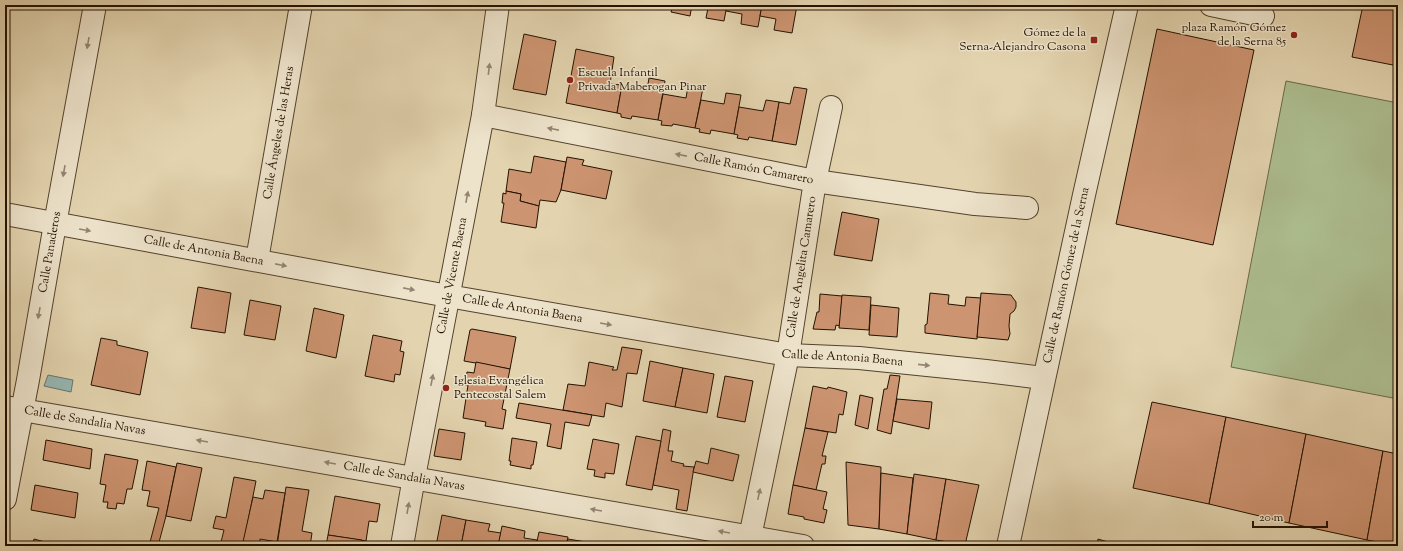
<svg xmlns="http://www.w3.org/2000/svg" width="1403" height="551" font-family="'Sorts Mill Goudy',serif">
	<rect width="100%" height="100%" fill="#e3d4af"/>
	<filter id="stains"><feTurbulence type="fractalNoise" baseFrequency=".005" numOctaves="4"/><feColorMatrix values="0 0 0 0 .2 0 0 0 0 .09 0 0 0 0 .02 0 0 0 .5 -.17"/></filter>
	<radialGradient id="worn" r=".72"><stop offset=".6" stop-color="#630" stop-opacity="0"/><stop offset="1" stop-color="#630" stop-opacity=".3"/></radialGradient>
	<path fill="#adbe90" stroke="#686848" d="M1286,81L1398,103V399L1231,367Z"/>
	<path fill="#97b7b3" stroke="#69756b" d="M48,375L73,380L71,392L44,386Z"/>
	<g fill="#cd9471" stroke="#241200">
		<path d="M637,5H656L655,9Z"/>
		<path d="M673,5H692L690,16L671,12Z"/>
		<path d="M694,5H727L724,21L706,18L708,8Z"/>
		<path d="M727,5H762L758,27L741,24L742,14L726,11Z"/>
		<path d="M762,5H797L792,33L774,30L776,19L760,16Z"/>
		<path d="M1363,5H1398V66L1352,57Z"/>
		<path d="M1157,29L1254,50L1213,245L1116,224Z"/>
		<path d="M524,34L556,41L546,95L513,89Z"/>
		<path d="M576,49L614,57L610,84L622,85L617,113L566,103Z"/>
		<path d="M649,78L665,81L658,120L632,116L631,119L621,117V114L617,113L622,85L647,90Z"/>
		<path d="M688,86L703,88L695,128L673,124L672,126L661,125L662,121L658,120L663,94L686,98Z"/>
		<path d="M794,87L807,89L796,145L772,141L779,102L790,104Z"/>
		<path d="M726,93L741,95L734,134L711,130L710,134L699,132L700,129L695,128L701,100L724,104Z"/>
		<path d="M766,100L779,102L772,141L749,137L748,140L737,138L738,135L734,134L739,107L763,111Z"/>
		<path d="M534,156L566,162L561,190L556,202L540,200L539,206L520,201L521,194L506,191L509,169L531,173Z"/>
		<path d="M567,157L584,160L582,165L612,171L606,199L561,190Z"/>
		<path d="M506,191L521,194L520,201L539,206L536,228L501,222L504,203H502L503,193L506,194Z"/>
		<path d="M842,212L879,219L872,261L834,255Z"/>
		<path d="M198,287L231,293L225,333L191,328Z"/>
		<path d="M930,293L949,295L948,304L965,306L966,297L981,298L977,339L925,333V325L927,324Z"/>
		<path d="M981,293L1011,295L1013,298L1016,302V307L1014,311L1010,314L1009,326L1010,334L1008,340L977,337Z"/>
		<path d="M820,294L842,296L840,326L836,325L835,330L813,329L817,312H819Z"/>
		<path d="M842,295L871,297L869,330L839,328Z"/>
		<path d="M250,300L281,306L275,340L244,335Z"/>
		<path d="M871,305L899,308L897,337L869,335Z"/>
		<path d="M314,308L344,315L336,358L306,351Z"/>
		<path d="M472,329L516,337L510,369L464,361L470,330Z"/>
		<path d="M373,335L402,341L400,351L404,352L400,375L395,374L394,382L365,376Z"/>
		<path d="M101,338L117,341V345L148,352L140,395L91,385Z"/>
		<path d="M622,347L642,350L637,374L627,373L622,407L606,403L604,417L563,410L568,384L585,386L589,362L614,367L612,370H617Z"/>
		<path d="M650,361L683,368L675,407L643,401Z"/>
		<path d="M476,362L510,369L502,409L506,410L503,429L485,426L486,422L463,418L468,385H465L467,372L474,373Z"/>
		<path d="M683,368L714,374L707,413L675,407Z"/>
		<path d="M890,375L900,376L891,434L877,430L884,389H887Z"/>
		<path d="M725,376L753,381L745,422L717,417Z"/>
		<path d="M813,386L827,389L828,387L847,392L843,415L839,414L836,433L805,428Z"/>
		<path d="M860,395L873,398L868,429L855,425Z"/>
		<path d="M897,399L932,402L929,429L893,421Z"/>
		<path d="M1152,402L1226,417L1209,504L1133,488Z"/>
		<path d="M519,403L592,415L589,426L565,422L561,449L547,446L551,424L516,418Z"/>
		<path d="M1226,417L1306,434L1289,523L1209,504Z"/>
		<path d="M805,428L828,432L822,456H826L825,464H822L816,490L793,485Z"/>
		<path d="M439,429L465,433L461,460L434,456Z"/>
		<path d="M663,429L671,431L668,451H673L671,461L684,464L683,466L694,467L687,511L676,509L679,490L653,485Z"/>
		<path d="M1306,434L1383,451L1367,540L1289,523Z"/>
		<path d="M636,436L661,441L652,490L626,485Z"/>
		<path d="M512,438L537,442L533,465H531V469L510,465L511,461H509Z"/>
		<path d="M593,439L619,444L614,474L605,473V478L594,476L595,470L587,469Z"/>
		<path d="M46,440L92,449L90,469L43,460Z"/>
		<path d="M711,448L739,455L733,481L693,472L696,461L708,464Z"/>
		<path d="M1383,451L1398,454V546L1367,540Z"/>
		<path d="M105,454L138,460L132,489H127L124,504L117,503L116,509L107,508L108,502H103L106,485L100,484Z"/>
		<path d="M147,461L176,467L166,516L158,546H149L159,508L147,506L150,491L142,490Z"/>
		<path d="M846,462L881,467L879,529L848,525Z"/>
		<path d="M177,463L202,468L191,521L166,516Z"/>
		<path d="M881,473L913,478L907,534L879,529Z"/>
		<path d="M914,474L946,479L936,540L907,534Z"/>
		<path d="M234,477L256,481L243,546H220L224,530L213,528L216,516L226,518Z"/>
		<path d="M946,479L979,485L965,545L936,540Z"/>
		<path d="M35,485L78,493L75,518L31,510Z"/>
		<path d="M793,485L827,492L823,509L827,510L824,523L804,519V517L788,514Z"/>
		<path d="M286,487L309,490L302,531L312,533L310,546H277Z"/>
		<path d="M265,490L285,493L277,542L260,539V545L243,542L253,497L263,499Z"/>
		<path d="M335,496L380,504L377,522L369,521L366,541L328,535Z"/>
		<path d="M442,515L466,520L461,546H436Z"/>
		<path d="M466,520L490,524L488,531L501,533L498,546L486,543V546H461Z"/>
		<path d="M502,526L525,531L524,538L537,540L536,546H498Z"/>
		<path d="M539,532L568,537L566,546H536Z"/>
		<path d="M328,535L362,540L361,546H326Z"/>
		<path d="M34,539L60,546H32Z"/>
		<path d="M568,539L592,543L591,546H566Z"/>
		<path d="M1098,539L1118,545V546H1097Z"/>
	</g>
	<g fill="none" stroke-linecap="round" stroke-linejoin="round">
		<defs>
			<g id="minor">
				<path d="M1211,5L1263,16"/>
				<path id="s1" d="M483,115L815,181L975,204L1027,208"/>
				<path id="s2" d="M5,214L448,296L788,355L859,358L986,371L1043,378"/>
				<path id="s3" d="M257,260L301,5"/>
				<path id="s4" d="M5,407L803,546"/>
				<path id="s5" d="M5,499L28,380L55,224L95,5"/>
				<path id="s6" d="M402,546L414,477L483,115L498,5"/>
				<path id="s7" d="M750,546V537L788,355L815,181L831,107"/>
				<path id="s8" d="M1008,546L1084,195L1127,5"/>
			</g>
		</defs>
		<use href="#minor" stroke="#54422c" stroke-width="24"/>
		<use href="#minor" stroke="#ede3cb" stroke-width="22"/>
	</g>
	<defs><path id="oneway-solid" d="M-6-.8H1V-3.2L6.5 0L1 3.2V.8H-6Z"/></defs>
	<g fill="#938570">
		<use href="#oneway-solid" transform="translate(88 43) rotate(100)"/>
		<use href="#oneway-solid" transform="translate(489 69) rotate(-83)"/>
		<use href="#oneway-solid" transform="translate(553 129) rotate(-169)"/>
		<use href="#oneway-solid" transform="translate(681 155) rotate(-169)"/>
		<use href="#oneway-solid" transform="translate(64 171) rotate(100)"/>
		<use href="#oneway-solid" transform="translate(467 197) rotate(-79)"/>
		<use href="#oneway-solid" transform="translate(85 230) rotate(10)"/>
		<use href="#oneway-solid" transform="translate(281 265) rotate(11)"/>
		<use href="#oneway-solid" transform="translate(409 289) rotate(11)"/>
		<use href="#oneway-solid" transform="translate(39 313) rotate(100)"/>
		<use href="#oneway-solid" transform="translate(606 324) rotate(10)"/>
		<use href="#oneway-solid" transform="translate(924 365) rotate(6)"/>
		<use href="#oneway-solid" transform="translate(432 380) rotate(-79)"/>
		<use href="#oneway-solid" transform="translate(202 441) rotate(-170)"/>
		<use href="#oneway-solid" transform="translate(330 463) rotate(-170)"/>
		<use href="#oneway-solid" transform="translate(759 494) rotate(-78)"/>
		<use href="#oneway-solid" transform="translate(408 508) rotate(-80)"/>
		<use href="#oneway-solid" transform="translate(596 510) rotate(-170)"/>
		<use href="#oneway-solid" transform="translate(724 532) rotate(-170)"/>
	</g>
	<g fill="#8f2418" stroke="#ede3cb" stroke-width="1.5">
		<circle cx="1294" cy="35" r="4"/>
		<rect x="1090" y="36" width="8" height="8" rx="2"/>
		<circle cx="570" cy="80" r="4"/>
		<circle cx="446" cy="388" r="4"/>
	</g>
	<g text-anchor="middle" dominant-baseline="central" stroke-width="3" stroke-linejoin="round" paint-order="stroke">
		<g font-size="12" fill="#241200" stroke="#ede3cb" text-anchor="end">
			<text x="1286" y="28">plaza Ramón Gómez<tspan x="1286" dy="14">de la Serna 85</tspan></text>
			<text x="1086" y="33">Gómez de la<tspan x="1086" dy="14">Serna-Alejandro Casona</tspan></text>
			<text x="578" y="73" text-anchor="start">Escuela Infantil<tspan x="578" dy="14">Privada Maberogan Pinar</tspan></text>
			<text x="454" y="381" text-anchor="start">Iglesia Evangélica<tspan x="454" dy="14">Pentecostal Salem</tspan></text>
		</g>
		<g font-size="12" fill="#241200" stroke="#ede3cb">
			<text stroke="none"><textPath href="#s3" startOffset="129">Calle Ángeles de las Heras</textPath></text>
			<text stroke="none"><textPath href="#s1" startOffset="276">Calle Ramón Camarero</textPath></text>
			<text stroke="none"><textPath href="#s2" startOffset="202">Calle de Antonia Baena</textPath></text>
			<text stroke="none"><textPath href="#s5" startOffset="251">Calle Panaderos</textPath></text>
			<text stroke="none"><textPath href="#s7" startOffset="284">Calle de Angelita Camarero</textPath></text>
			<text stroke="none"><textPath href="#s8" startOffset="277">Calle de Ramón Gómez de la Serna</textPath></text>
			<text stroke="none"><textPath href="#s6" startOffset="275">Calle de Vicente Baena</textPath></text>
			<text stroke="none"><textPath href="#s2" startOffset="526">Calle de Antonia Baena</textPath></text>
			<text stroke="none"><textPath href="#s2" startOffset="850">Calle de Antonia Baena</textPath></text>
			<text stroke="none"><textPath href="#s4" startOffset="81">Calle de Sandalia Navas</textPath></text>
			<text stroke="none"><textPath href="#s4" startOffset="405">Calle de Sandalia Navas</textPath></text>
		</g>
	</g>
	<rect width="1403" height="551" fill="none" stroke="#e3d4af" stroke-width="20"/>
	<rect x="6" y="6" width="1391" height="539" fill="none" stroke="#241200" stroke-width="2"/>
	<rect x="10" y="10" width="1383" height="531" fill="none" stroke="#241200"/>
	<path d="M1253 521v6h74v-6" fill="none" stroke="#241200" stroke-width="2"/>
	<text x="1259" y="521" font-size="12" fill="#241200" stroke="#ede3cb" stroke-width="3" paint-order="stroke">20 m</text>
	<rect width="100%" height="100%" filter="url(#stains)"/>
	<rect width="100%" height="100%" fill="url(#worn)"/>
</svg>
